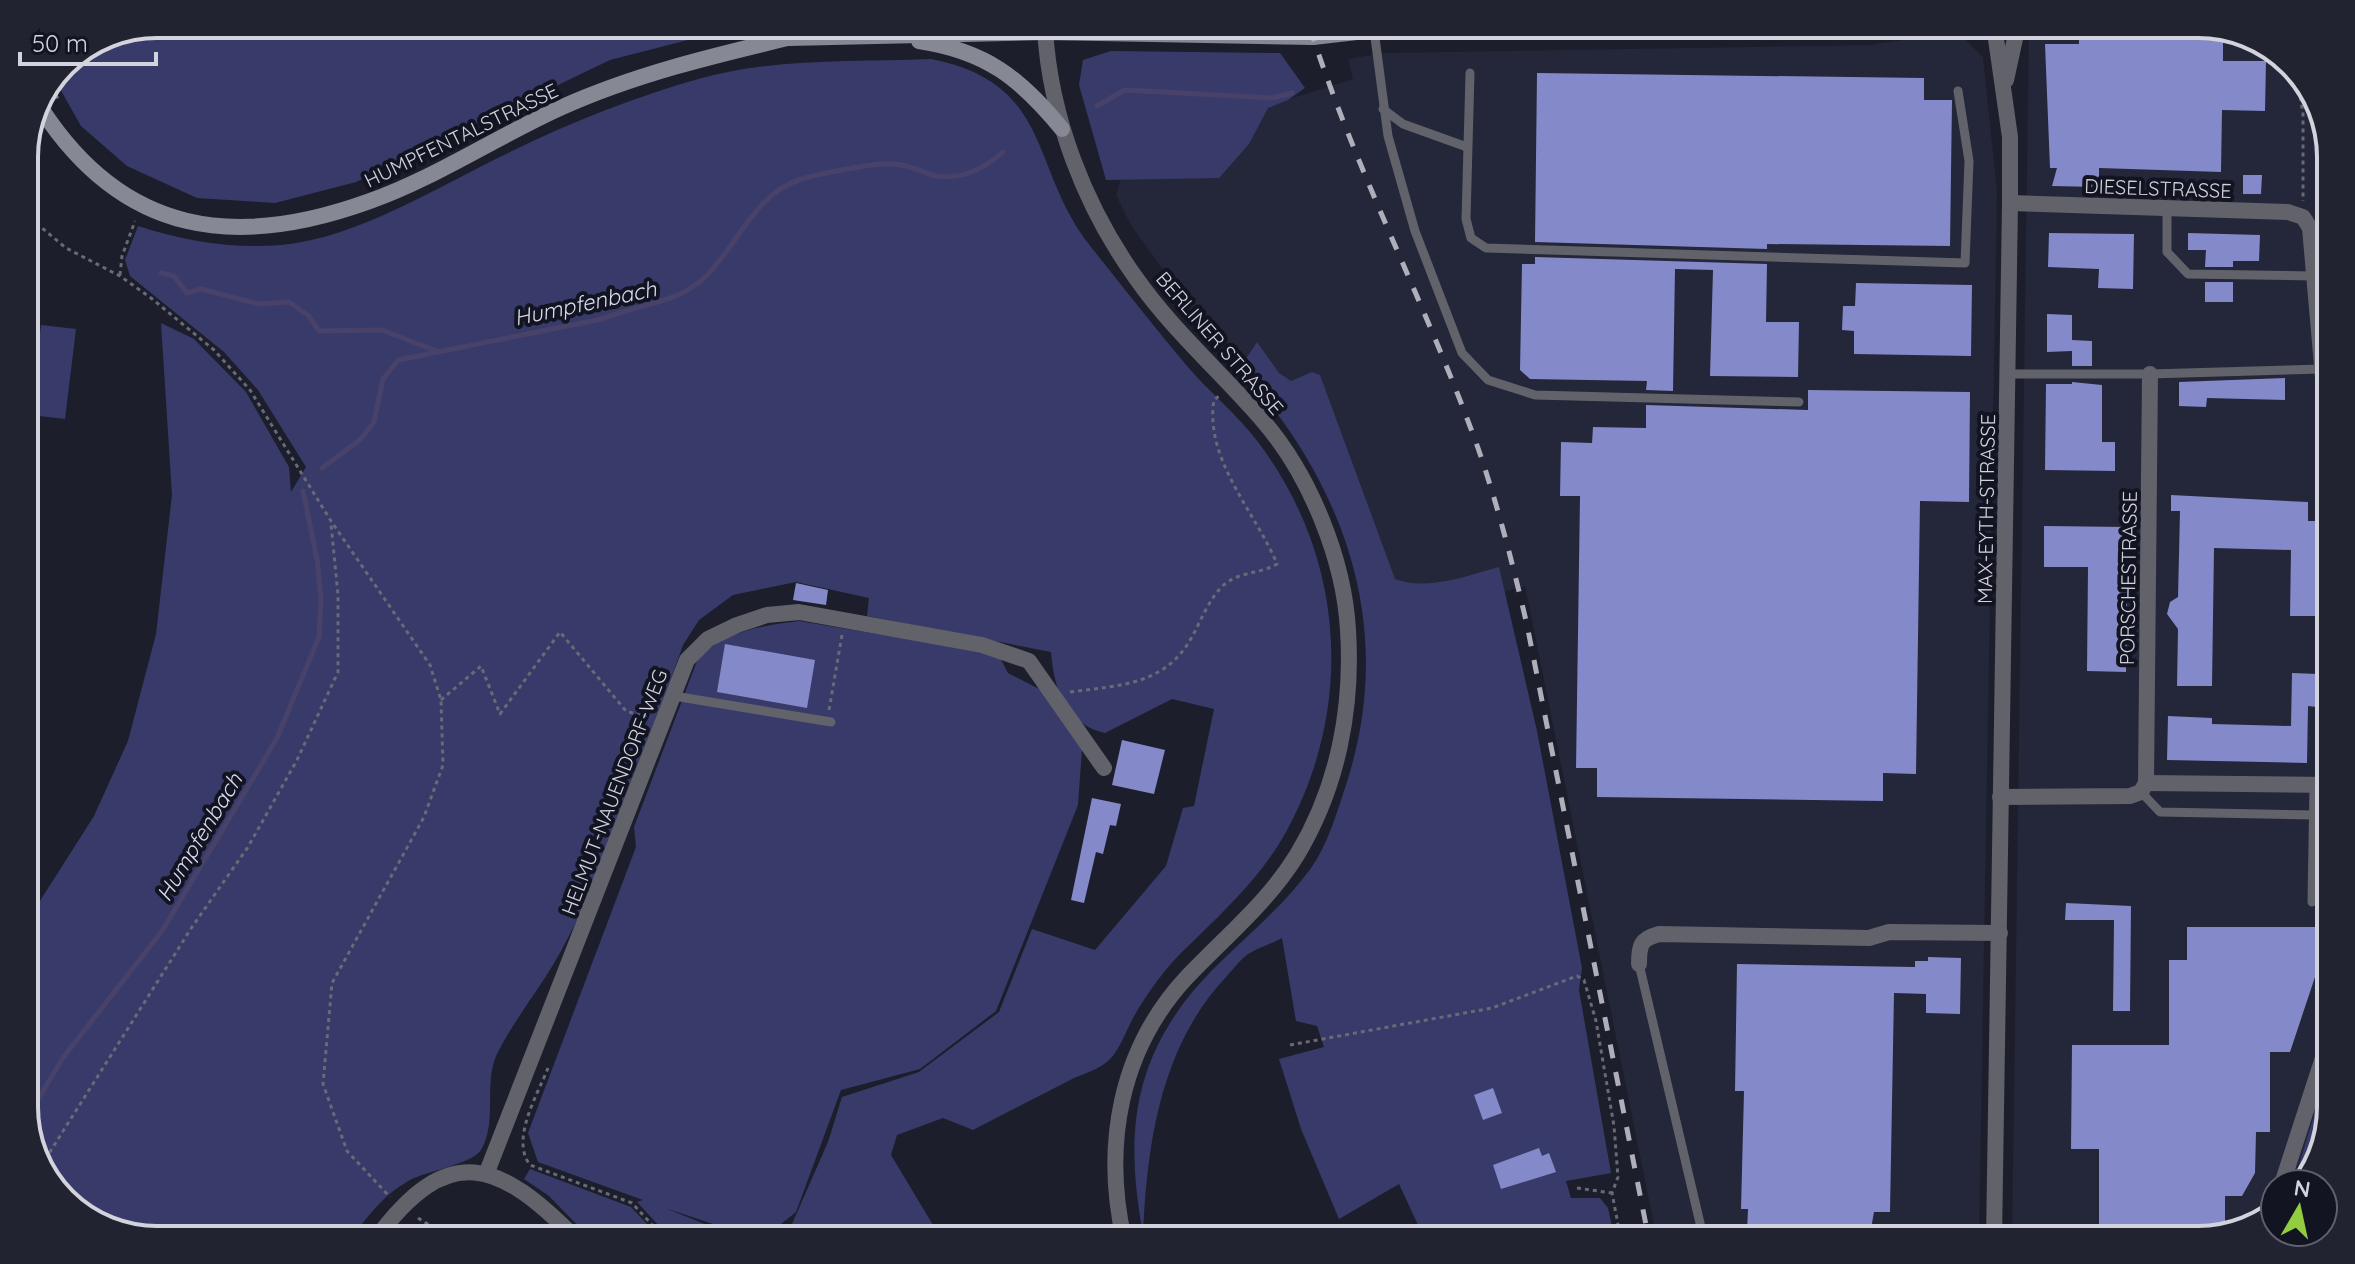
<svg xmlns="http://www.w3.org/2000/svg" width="2355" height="1264" font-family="Quicksand,sans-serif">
	<rect width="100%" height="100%" fill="#1c1e2c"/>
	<g fill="#242639">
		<path d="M2198,24L2257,38L2307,81L2321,187L2331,377V1060L2293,1184H2275V1211L2265,1222L2199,1240H2012L2029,25Z"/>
		<path d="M1958,32L1983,57L1997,191L1979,1240H1657L1525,586L1467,601L1382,592L1284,414L1192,310L1131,225L1116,195L1124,169L1267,106L1353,79L1348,59L1383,53L1869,45Z"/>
	</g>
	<g fill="#383b69">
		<path d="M723,31L610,60L356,182L275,203L197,198L127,166L81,126L55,80L63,63L106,34Z"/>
		<path d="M1111,51L1280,53L1305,88L1288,100L1268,108L1249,144L1219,178L1106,180L1079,85L1083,60Z"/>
		<path d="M931,59C1055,83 1029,171 1091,247C1123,287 1154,327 1187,366C1209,392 1237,414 1258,442C1345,557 1355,706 1286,832C1260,879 1220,915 1182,952C1163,971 1146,995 1133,1018C1126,1031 1119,1051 1109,1060C1100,1069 1083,1074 1072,1079C1039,1096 1006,1113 973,1130L943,1118L897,1135L891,1155L942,1240H785L828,1142L842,1097L919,1072L999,1012L1032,929L1095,950L1166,866L1183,808L1194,806L1214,709L1172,699L1105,733C1065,724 1054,689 1051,652L867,616L869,598L796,582L733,595L699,620L683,645C646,748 614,854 561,951C542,986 515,1018 497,1054C483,1083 498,1122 481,1150C472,1164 427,1171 410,1180C383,1195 368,1216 350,1240H157L98,1226L46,1181L24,1116V926L94,816L128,741L156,634L172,495L161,323L194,339L246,392L289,467L291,492L306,467L258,390L224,352L130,276L125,260L138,226C184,241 232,249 281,245C358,238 441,185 510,152C571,122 637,96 702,78C775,58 856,62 931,59Z"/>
		<path d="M2307,81L2331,149V377L2321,187Z"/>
		<path d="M41,325L76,329L65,419L31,415Z"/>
		<path d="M1257,342L1279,373L1291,381L1312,372L1320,375L1395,579C1427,591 1467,576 1499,567L1537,731L1582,968L1579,990L1611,1173L1566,1181L1571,1198H1600L1608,1208L1615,1240H1425L1399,1184L1339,1219L1301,1129L1279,1059L1324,1047L1317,1026L1296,1021L1282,938C1271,944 1258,948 1248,954C1240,960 1233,969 1227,976C1161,1045 1147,1143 1143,1234C1126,1141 1130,1067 1194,990C1230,948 1278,914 1311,868C1328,844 1337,812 1346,785C1397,629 1346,486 1240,368Z"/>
		<path d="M799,621L998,654L1008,673L1041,690L1082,749L1078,805L996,1011L920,1069L841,1090L796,1212L761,1240L665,1208L744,1240H672L637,1202L643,1200L538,1162L528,1133L636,847L634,827L699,656C729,630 762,626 799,621Z"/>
		<path d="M2331,1060C2331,1104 2332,1151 2301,1184H2293Z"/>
		<path d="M530,1169L631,1207L662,1240H592L549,1196L524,1179Z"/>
	</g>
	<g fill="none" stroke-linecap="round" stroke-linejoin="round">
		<g stroke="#48426a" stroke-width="5">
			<path d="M1097,106L1125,90L1272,98L1292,93"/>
			<path d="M161,273L174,276L187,293L201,289L259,304L289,302L309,316L319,331L382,330L439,352"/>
			<path d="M322,468L361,439L374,422L383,379L398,360L602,319C636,304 674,305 703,279C736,249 754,194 799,180C816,174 878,162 895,164C910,165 923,173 936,176C962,180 985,168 1003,152"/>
			<path d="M26,1120L62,1059L162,931L277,738L319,637L321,599L317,559L303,491"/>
		</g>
	</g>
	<g fill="#8489c9">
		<path d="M2198,24L2223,30V61H2266L2265,111L2222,110L2221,172L2099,168V187L2052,186L2057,168H2050L2045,44H2079V25Z"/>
		<path d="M1537,73L1924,78V100H1952L1950,246L1767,244V249L1535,242Z"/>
		<path d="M2243,175H2262L2261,194H2243Z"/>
		<path d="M2049,233L2134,234L2133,289L2098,288L2099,269L2048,267Z"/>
		<path d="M2188,233L2260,235L2259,261H2233V267H2205L2206,250H2188Z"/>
		<path d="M1535,257L1767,264L1766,322H1799L1798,377L1710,376L1713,270L1675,269L1673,391L1646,390L1647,381L1530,379L1520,370L1522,264H1535Z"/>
		<rect x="2205" y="282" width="28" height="20"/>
		<path d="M1856,283L1972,285L1971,356L1854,354V331L1842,330L1843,306H1855Z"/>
		<path d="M2047,314L2072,315V340L2092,341V366H2072V351L2047,352Z"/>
		<path d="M2285,378V400L2207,398L2206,407L2179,406V382Z"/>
		<path d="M2072,382L2102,385V442H2115V471L2045,470L2046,384H2072Z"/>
		<path d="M1808,390L1970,392L1969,502L1920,501L1916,774L1883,773V801L1597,797V768H1576L1580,496H1560L1561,442L1592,443L1593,427L1646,428V405L1808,410Z"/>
		<path d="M2171,495L2308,502V521H2319L2318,616H2290L2291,550L2214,548L2212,686H2177L2178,629L2167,614L2170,602L2178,597L2180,511H2171Z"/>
		<path d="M2044,526L2128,527L2126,672L2087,671L2088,567H2044Z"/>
		<path d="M796,583L828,590L826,605L793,600Z"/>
		<path d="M725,644L815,660L807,708L717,692Z"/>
		<path d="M2292,673L2318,674L2317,707L2308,706L2307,763L2167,760L2168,716L2212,718V724L2291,726Z"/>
		<path d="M1122,740L1165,750L1154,794L1112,785Z"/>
		<path d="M1092,798L1121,804L1116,826L1110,825L1103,854L1096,852L1084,903L1071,900Z"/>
		<path d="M2066,903L2131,906L2130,1011H2113L2114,920H2065Z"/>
		<path d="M2187,927H2320V962L2290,1052H2270V1132H2256L2255,1173L2242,1196H2225V1233L2199,1240H2099V1149H2071L2072,1045H2169V960H2187Z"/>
		<path d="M1928,957L1961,958L1960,1014L1926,1013V994L1894,993L1890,1212H1874L1869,1240H1780L1762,1238V1232H1747L1748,1209H1741L1744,1091H1735L1737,964L1915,967V961H1928Z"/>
		<path d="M1493,1088L1502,1113L1483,1120L1474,1095Z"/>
		<path d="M1539,1148L1542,1156L1549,1153L1556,1172L1501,1189L1493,1165Z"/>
	</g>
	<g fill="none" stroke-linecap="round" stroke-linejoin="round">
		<g stroke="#686a76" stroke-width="3" stroke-dasharray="4 4" stroke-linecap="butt">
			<path d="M2297,73L2303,114V201"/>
			<path d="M52,88L60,102"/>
			<path d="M24,213L66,248L120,276L151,298L214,350L250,390L331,521L430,665L441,700L443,765L424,817L332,983L323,1084L347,1151L390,1197"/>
			<path d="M120,275L122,256L135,221"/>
			<path d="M1070,692C1120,685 1166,686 1193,635C1202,618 1211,595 1226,583C1243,571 1260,574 1277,564C1256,513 1204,459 1214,400L1219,396"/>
			<path d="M441,700L481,666L500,714L560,632L626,711L645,717"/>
			<path d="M829,710L842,635"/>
			<path d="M1290,1045L1492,1008L1577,976L1584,980L1596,1021L1614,1126L1618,1177L1612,1193L1621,1240"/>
			<path d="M548,1068C538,1094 510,1139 530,1165L632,1203L666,1240"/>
			<path d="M41,1166L192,927L248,847L297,760L338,672V595L331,524"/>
			<path d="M1577,1188L1612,1193"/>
			<path d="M418,1218L453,1240"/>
		</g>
		<g stroke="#61626a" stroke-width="9">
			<path d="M1374,30L1388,136L1415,231L1462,353L1488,380L1535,395L1799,402"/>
			<path d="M1470,73L1466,219L1471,238L1486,248L1965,263L1969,161L1958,91"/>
			<path d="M1383,109L1403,124L1467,147"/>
			<path d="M2167,208V252L2188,274L2314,276"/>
			<path d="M2008,374H2150L2321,369"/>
			<path d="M674,696L831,722"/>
			<path d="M2141,792L2160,812L2314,815"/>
			<path d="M2312,902L2314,785"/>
			<path d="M1639,964L1704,1240"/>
			<path d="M1876,1237L1877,1240"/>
		</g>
		<g stroke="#61626a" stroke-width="16">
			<path d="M1994,25L2010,137V203L1994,1240"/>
			<path d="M1045,29C1050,117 1085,207 1136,278C1173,331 1223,374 1264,422C1310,476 1344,559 1348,630C1353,708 1338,787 1297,855C1268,902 1225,937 1187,977C1119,1050 1103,1146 1124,1240"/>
			<path d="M2006,80L2018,25"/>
			<path d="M2010,203L2288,212L2303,217L2310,228L2331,469"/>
			<path d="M2146,783L2331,785"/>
			<path d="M2000,797L2130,796L2141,792L2146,783L2150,374"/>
			<path d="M1639,964C1639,946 1640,939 1659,934L1869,938L1889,932L2000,933"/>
			<path d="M487,1172L687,660L708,639L737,625L767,615L799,612L982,645L1029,661L1104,768"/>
			<path d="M2282,1184L2331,1033"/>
			<path d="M2273,1213L2275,1208"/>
			<path d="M375,1240C448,1140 499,1160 577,1240"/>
		</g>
		<g stroke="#868894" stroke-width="16">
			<path d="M789,38L1045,32L1313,37L1374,30L1734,26"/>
			<path d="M919,41C986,51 1020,78 1062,129"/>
			<path d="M42,110C124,235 235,250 370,201C435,178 496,137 560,108C635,74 716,55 796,36"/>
		</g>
		<path stroke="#aeafba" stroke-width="5" stroke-dasharray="14 14" stroke-linecap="butt" d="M1310,28C1356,172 1427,306 1478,448C1498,506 1513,565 1527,625L1649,1240"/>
	</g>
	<g text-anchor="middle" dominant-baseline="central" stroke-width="8" stroke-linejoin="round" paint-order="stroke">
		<g font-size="20" fill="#d2d3dd" stroke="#131422">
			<text transform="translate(461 135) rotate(-26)">HUMPFENTALSTRASSE</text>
			<text transform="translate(2158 188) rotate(2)">DIESELSTRASSE</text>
			<text transform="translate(1220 343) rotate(49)">BERLINER STRASSE</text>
			<text transform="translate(1986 509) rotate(-89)">MAX-EYTH-STRASSE</text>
			<text transform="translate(2128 578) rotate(-89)">PORSCHESTRASSE</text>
			<text transform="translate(614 792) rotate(-69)">HELMUT-NAUENDORF-WEG</text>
		</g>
		<g font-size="22" font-style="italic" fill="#dadcef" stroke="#131422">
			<text transform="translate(585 303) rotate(-12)">Humpfenbach</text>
			<text transform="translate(199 837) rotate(-59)">Humpfenbach</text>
		</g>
	</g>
	<path d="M0 0H2355V1264H0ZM157 38H2198A119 119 0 0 1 2317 157V1107A119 119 0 0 1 2198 1226H157A119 119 0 0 1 38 1107V157A119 119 0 0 1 157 38Z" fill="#222331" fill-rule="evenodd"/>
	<path fill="none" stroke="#d2d3dd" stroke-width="4" d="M157 38H2198A119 119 0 0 1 2317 157V1107A119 119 0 0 1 2198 1226H157A119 119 0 0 1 38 1107V157A119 119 0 0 1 157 38Z"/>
	<g transform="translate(2299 1208) rotate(9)"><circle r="38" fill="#131422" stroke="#5f606d" stroke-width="2"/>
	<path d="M0-6L14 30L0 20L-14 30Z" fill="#91cd3f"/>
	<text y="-12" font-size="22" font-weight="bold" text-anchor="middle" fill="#d2d3dd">N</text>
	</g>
	<path d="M20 52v12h136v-12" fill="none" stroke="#d2d3dd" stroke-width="4"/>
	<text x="32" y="52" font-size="24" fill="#d2d3dd" stroke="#131422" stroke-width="6" paint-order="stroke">50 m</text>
</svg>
